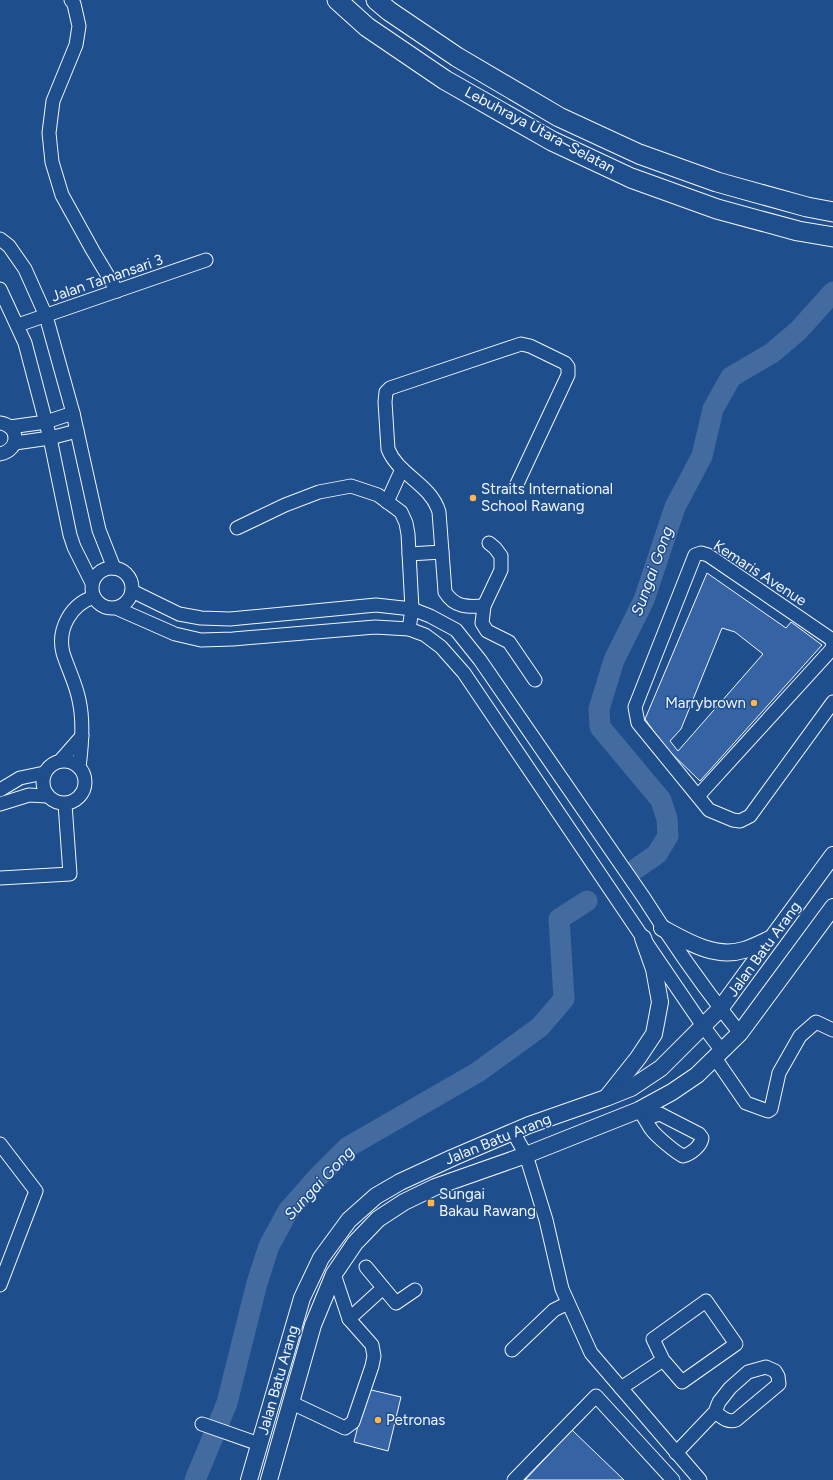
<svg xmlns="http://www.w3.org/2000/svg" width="833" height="1480" font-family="Figtree,sans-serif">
	<rect width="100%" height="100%" fill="#1f4e8c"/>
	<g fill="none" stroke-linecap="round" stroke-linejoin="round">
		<g stroke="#446ba0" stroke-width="21">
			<path d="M637,868L657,854L668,836L667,819L661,800L600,727L599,709L614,660L644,600L675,507L702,456L713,409L731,377L772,353L799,330L833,292"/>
			<path d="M195,1480L227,1403L257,1283L269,1246L288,1211L318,1177L348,1147L478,1072L540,1027L564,999L559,919L587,901"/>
		</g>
	</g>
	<g fill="#3563a3" stroke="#f2f6ff" fill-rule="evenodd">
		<path d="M707,573L786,628L791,622L822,645L700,781L664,746L645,719ZM722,628L735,632L763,654L678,751L670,741L681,729Z"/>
		<path d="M367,1389L401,1397L388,1451L354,1442Z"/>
		<path d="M572,1430L624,1480H525Z"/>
	</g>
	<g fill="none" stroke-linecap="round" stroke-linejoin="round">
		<defs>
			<g id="minor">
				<path d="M71,0L74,4L79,26L76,45L53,101L49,133L52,162L62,195L93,251L117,291"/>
				<path d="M0,239L9,246L25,269L46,316L73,413L99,530L114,568"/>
				<path d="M0,289L25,343L50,438L70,535L74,547L92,583"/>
				<path d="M18,325L206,260"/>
				<path d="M0,423C20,426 20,450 0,454"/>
				<path d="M10,427L46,422L73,413"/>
				<path d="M15,443L50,438L77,431"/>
				<path d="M387,502L402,469"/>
				<path d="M237,528L285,505L319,492L351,486L378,495L401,512L406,523L408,534L412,609L409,629"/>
				<path d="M489,543L495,548L501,556V570L484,606L482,623L487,631L509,642L535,680"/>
				<path d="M409,554L442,552"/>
				<circle cx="112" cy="588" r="20"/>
				<path d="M132,591L179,614L201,618L230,619L376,605L412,609L430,616L456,630L480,660L644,898C673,944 705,990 740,1033"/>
				<path d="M484,606C468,607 455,608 445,592L439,512C431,484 398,475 388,449L385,402L386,392L390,388L521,344L530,346L565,363L568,367V375L516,486"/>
				<path d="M116,608L175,634L201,640L233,639L375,627L409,629L425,635L441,647L464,673L643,938L703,1026L722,1051"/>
				<path d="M833,643L831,639L708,555L701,553L695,555L635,707L638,723L709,810L733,820L740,821L750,816L833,702"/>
				<circle cx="64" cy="782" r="21"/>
				<path d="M60,761L82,736"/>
				<path d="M79,767C82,745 84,722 79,700C76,684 68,669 63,653C57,629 71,604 94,597"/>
				<path d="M0,790L20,778L44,773"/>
				<path d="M698,796L831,650L833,645"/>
				<path d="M0,804L29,795L47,796"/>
				<path d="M0,878L70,874L65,804"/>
				<path d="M715,1058L746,1103L768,1111L771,1109L779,1073L800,1036L816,1022L833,1030"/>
				<path d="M639,1110C644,1117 647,1123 651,1129C656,1136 675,1152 683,1156C691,1154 701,1146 702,1138L699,1134L660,1114L646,1118"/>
				<path d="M513,1132L526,1155L546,1220L562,1289L591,1353L700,1480"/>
				<path d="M0,1144L36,1191L0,1285"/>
				<path d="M366,1267L396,1303L415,1290"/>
				<path d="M349,1319L383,1288"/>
				<path d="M512,1350L554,1310L568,1303"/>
				<path d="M621,1388L663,1360L682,1382L736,1344L706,1301L653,1339L663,1360"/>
				<path d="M292,1403L345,1428L353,1422L372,1366L374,1356L372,1345L349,1319L334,1274"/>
				<path d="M202,1424L259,1444"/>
				<path d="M676,1453L715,1412L719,1402L730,1388L748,1372L766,1367L775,1371L778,1376L779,1384L736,1420C727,1423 722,1417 715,1412"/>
				<path d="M514,1480L596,1396L673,1480"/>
			</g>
			<g id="major">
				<path d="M662,928C686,941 715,959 744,950C754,947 763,942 772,938"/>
				<path d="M607,1097L638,1058L654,1034L660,1002L654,969L643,938"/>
				<path d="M249,1480L302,1298L321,1258L349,1220L376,1196L400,1182L452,1158L529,1125L606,1098L631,1088L661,1068L720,1009L833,855"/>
				<path d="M269,1480L313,1325L334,1274L355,1243L378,1219L404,1202L435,1187L526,1155L639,1110L672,1092L697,1075L740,1033L833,907"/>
			</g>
			<g id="highway">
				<path d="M337,0L367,27L445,80L552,141L631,178L717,209L798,231L833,237"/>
				<path d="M376,0L389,11L457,57L559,117L639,154L717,182L807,207L833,212"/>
			</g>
		</defs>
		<use href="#minor" stroke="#f2f6ff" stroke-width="15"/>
		<use href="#major" stroke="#f2f6ff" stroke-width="18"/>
		<use href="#highway" stroke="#f2f6ff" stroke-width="21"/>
		<use href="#minor" stroke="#1f4e8c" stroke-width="13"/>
		<use href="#major" stroke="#1f4e8c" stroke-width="16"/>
		<use href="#highway" stroke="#1f4e8c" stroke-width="19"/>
	</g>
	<g fill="#ffb74d" stroke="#1f4e8c" stroke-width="1.5">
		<circle cx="473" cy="498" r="4"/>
		<circle cx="754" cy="703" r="4"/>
		<rect x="427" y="1199" width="8" height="8" rx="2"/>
		<circle cx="378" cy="1420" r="4"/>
	</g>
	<g text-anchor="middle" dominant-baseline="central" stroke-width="3" stroke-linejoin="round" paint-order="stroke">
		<g font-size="15" fill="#f2f6ff" stroke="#1f4e8c">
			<text transform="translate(540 130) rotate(28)">Lebuhraya Utara–Selatan</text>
			<text transform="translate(107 278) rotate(-19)">Jalan Tamansari 3</text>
			<text transform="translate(760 573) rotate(33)">Kemaris Avenue</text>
			<text transform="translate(764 949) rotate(-54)">Jalan Batu Arang</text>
			<text transform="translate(498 1139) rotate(-22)">Jalan Batu Arang</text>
			<text transform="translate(278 1380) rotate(-74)">Jalan Batu Arang</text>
		</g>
		<g font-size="15" fill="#f2f6ff" stroke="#1f4e8c" text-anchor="start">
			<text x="481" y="489">Straits International<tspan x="481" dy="17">School Rawang</tspan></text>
			<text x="746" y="703" text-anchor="end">Marrybrown</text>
			<text x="439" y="1194">Sungai<tspan x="439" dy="17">Bakau Rawang</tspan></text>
			<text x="386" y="1420">Petronas</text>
		</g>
		<g font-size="16" font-style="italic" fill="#f2f6ff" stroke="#1f4e8c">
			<text transform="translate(652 571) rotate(-70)">Sungai Gong</text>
			<text transform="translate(319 1183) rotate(-47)">Sungai Gong</text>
		</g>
	</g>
</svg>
